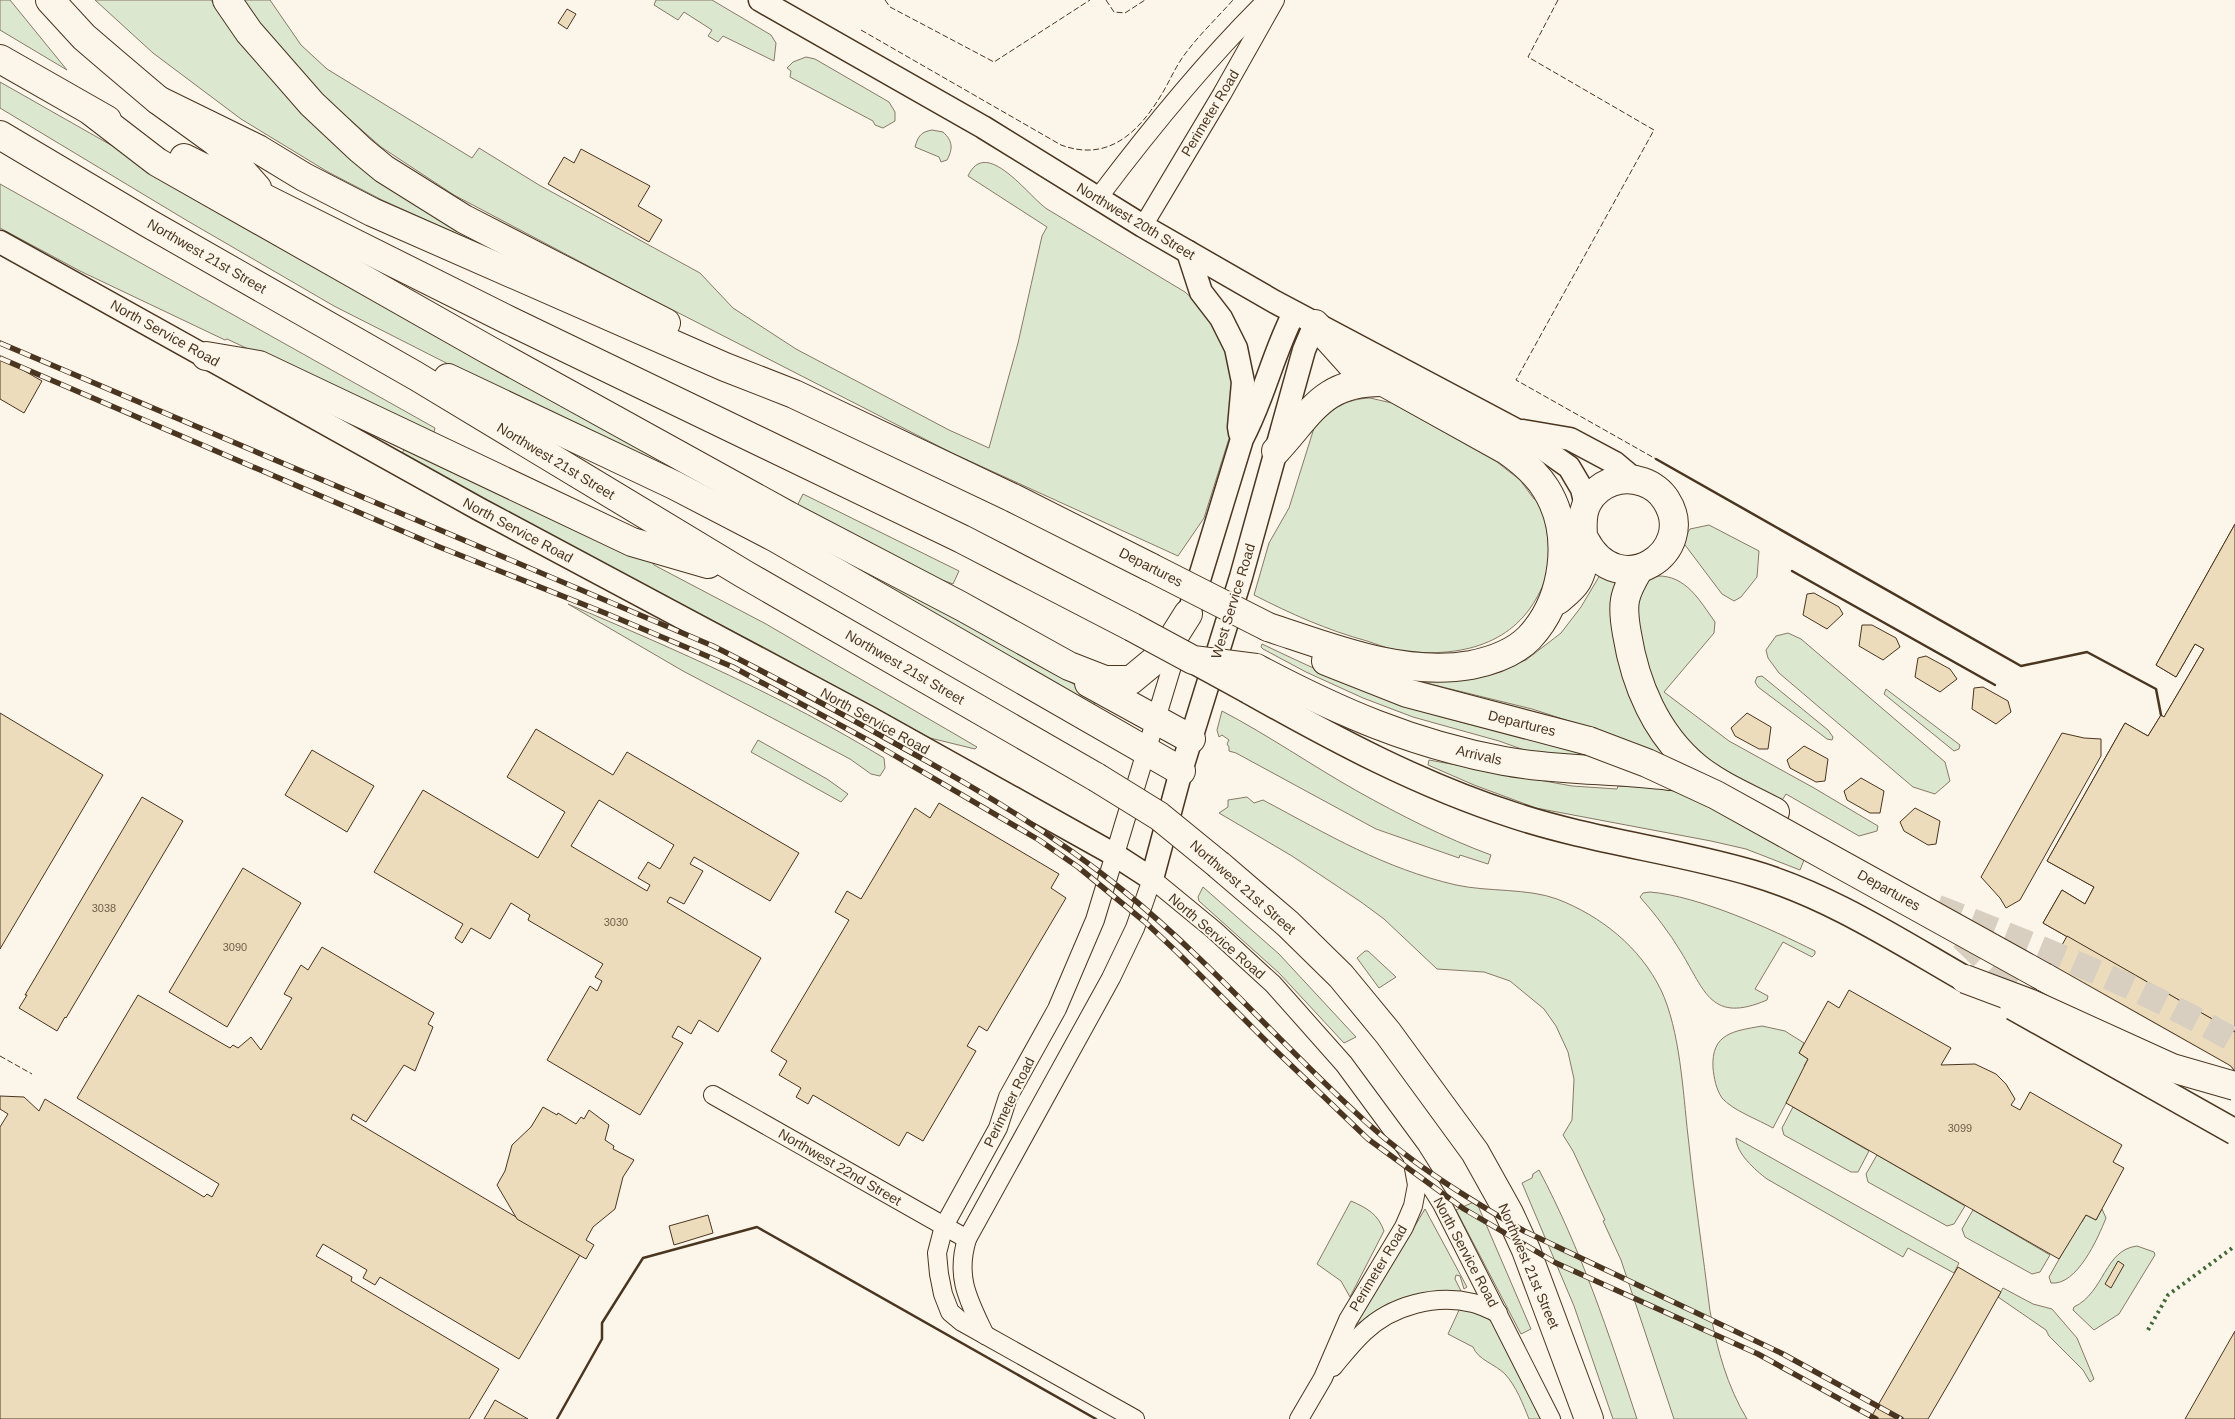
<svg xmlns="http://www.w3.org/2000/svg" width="2235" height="1419" font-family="Arial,sans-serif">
	<rect width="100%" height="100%" fill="#fbf6e9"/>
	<g fill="#dce7d0" stroke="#887966">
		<path d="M0,0H10L67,70L0,30Z"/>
		<path d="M95,0H211L230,28L494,245L493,250L382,200L328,172L241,119L153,53Z"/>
		<path d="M241,0H270L301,45L327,69L472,158L479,148L539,185L700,273L733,308L796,349L949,430L989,448L1018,343L1042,236L1047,227L968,176C986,136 1028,196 1047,209L1185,292L1198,304L1219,334L1232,370V429L1204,518L1178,556L952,453L626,286L454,195L381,147L297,73Z"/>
		<path d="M656,0H712L771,35L776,43L774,61L723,36L718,42L708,36L712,30L684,12L678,20L654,5Z"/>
		<path d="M806,57L815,59L889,102L895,112V121L883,128L875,125L873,121L790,77L791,71L787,68L793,62Z"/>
		<path d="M0,82L359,286L1099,698L1092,707L592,437L334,306L186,220L0,108Z"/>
		<path d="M932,130L943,132C953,141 953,149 947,160L941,162L939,157L915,147C918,136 921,132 932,130Z"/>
		<path d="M0,184L435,428L434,432L430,434L227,339L225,340L80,271L0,228Z"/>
		<path d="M1370,398L1392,403L1497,462L1520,480L1534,499L1540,497C1545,521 1551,543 1549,568C1547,578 1541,590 1536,599C1507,650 1449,658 1396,650C1386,648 1376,644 1367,641C1327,630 1291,614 1254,595L1269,543L1289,508L1314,428C1329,409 1346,399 1370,398Z"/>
		<path d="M407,445L653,563L654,565L766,624L977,747L975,749L930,738L769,650L532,526L402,453Z"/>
		<path d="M803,494L959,571L953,584L929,575L796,508Z"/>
		<path d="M1709,525L1759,551L1757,577L1741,597L1734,601L1722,594L1682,541L1690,529Z"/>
		<path d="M1600,575L1617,581L1680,762L1606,733L1532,709L1422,682L1421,676L1483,675L1526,660L1561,633L1581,607Z"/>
		<path d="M1657,576C1686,575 1700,601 1715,622L1714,633L1664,692L1729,741L1814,788L1878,826L1877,831L1859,836L1786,794L1779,805L1721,770L1687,745L1660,704L1645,669L1637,628L1638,593L1649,578Z"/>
		<path d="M568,604C677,650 784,697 884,758L885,768L880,776L871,774L850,759L683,671Z"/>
		<path d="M1788,633L1801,639L1945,762L1950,781L1935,794L1913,787L1779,673L1768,658L1766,650L1776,636Z"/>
		<path d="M1262,644C1321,672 1379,699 1442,717C1492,731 1544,739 1592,758L1527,751L1499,741L1413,717L1363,698L1306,672L1263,649L1261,647Z"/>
		<path d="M1762,676L1828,730L1833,737L1832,740L1827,739L1758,687L1755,682L1757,677Z"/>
		<path d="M1886,689L1960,745L1959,749L1954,751L1884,694Z"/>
		<path d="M1222,711C1268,735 1311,765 1357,791C1400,815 1445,838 1491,855L1488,864L1460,855L1459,858L1376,829L1236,753L1229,751V747L1227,744L1229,740L1222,735L1219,737L1217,730Z"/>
		<path d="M758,740L827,779L848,794L841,802L751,752Z"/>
		<path d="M1429,760L1572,786L1617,789L1618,786C1637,787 1660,786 1679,793C1722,809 1763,837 1804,860L1800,870L1746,849L1711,841L1536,808L1474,785L1428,765Z"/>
		<path d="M1247,797L1254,803L1263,800C1329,835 1383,868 1456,885C1488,892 1527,888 1557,899C1601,916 1640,947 1661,990C1680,1030 1683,1092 1688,1136C1694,1195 1703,1253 1710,1311C1717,1349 1727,1386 1747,1419H1674L1621,1260L1603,1221L1605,1220L1573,1151L1563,1135L1572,1120L1574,1079L1568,1052L1556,1026L1544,1009L1510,981L1484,972L1437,969L1384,919L1361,902L1292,856L1219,813L1228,807V800Z"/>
		<path d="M1203,887L1279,954L1356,1037L1344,1043L1279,973L1199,901L1198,897Z"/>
		<path d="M1650,892C1699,896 1771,929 1815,951V954L1812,957L1783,942L1755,989L1768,996L1767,1000C1711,1024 1705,991 1681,952C1669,932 1655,914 1640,897L1643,893Z"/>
		<path d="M1365,951H1368L1396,977L1379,988L1357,958Z"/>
		<path d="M1762,1026L1785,1031L1804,1043L1799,1053L1808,1059L1804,1066L1805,1067L1773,1128C1759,1120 1732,1110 1722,1098C1716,1089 1714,1078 1713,1068C1711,1033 1734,1031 1762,1026Z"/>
		<path d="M1793,1107L1869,1151L1858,1172H1851L1784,1135L1782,1128Z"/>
		<path d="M1736,1138L1959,1263L1954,1273L1908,1248L1903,1257L1767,1179C1755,1170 1736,1153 1736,1138Z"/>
		<path d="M1877,1155L1965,1206L1954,1224L1947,1226L1868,1182L1866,1174Z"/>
		<path d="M1539,1170C1581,1249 1609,1334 1637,1419H1613L1574,1306L1522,1183L1532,1178L1533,1174Z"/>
		<path d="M1351,1201C1367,1208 1378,1214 1384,1231L1350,1297L1341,1281L1317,1264Z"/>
		<path d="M1476,1201L1531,1329L1521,1334L1456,1210Z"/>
		<path d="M1425,1209L1467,1287L1464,1289L1460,1276L1456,1275L1455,1279L1462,1293C1437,1289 1405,1295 1382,1308C1374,1312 1364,1321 1356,1324Z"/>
		<path d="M2102,1209L2106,1218C2098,1238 2077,1286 2051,1283L2049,1277L2080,1222H2082L2086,1215L2096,1220Z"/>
		<path d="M1973,1210L2050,1255L2040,1272L2032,1274L1965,1237L1962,1229Z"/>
		<path d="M2137,1246L2154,1252L2155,1255L2119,1314L2094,1330L2073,1310L2074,1307C2105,1292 2104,1250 2137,1246Z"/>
		<path d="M2003,1288L2033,1304L2052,1309L2077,1338L2094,1379L2090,1382L2083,1370L2049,1336L2046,1330L1998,1297Z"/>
		<path d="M1460,1308L1484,1316L1494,1323L1542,1419H1529C1523,1404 1516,1386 1505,1374C1495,1364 1478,1360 1473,1347L1448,1334Z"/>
	</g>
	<g fill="#ecdcbc" stroke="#4a3520" fill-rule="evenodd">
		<path d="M567,9L576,14L567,29L558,23Z"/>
		<path d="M581,149L650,186L638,206L662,220L649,242L548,184L564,157L574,163Z"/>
		<path d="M0,357L42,381L24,413L0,399Z"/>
		<path d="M2235,524V1032L2043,923L2062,890L2085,904L2094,887L2047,861L2125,723L2148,736L2161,715L2164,717L2204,649L2195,644L2176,677L2156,665Z"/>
		<path d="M2235,524V1032L2043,923L2062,890L2085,904L2094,887L2047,861L2125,723L2148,736L2161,715L2164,717L2204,649L2195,644L2176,677L2156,665Z"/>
		<path d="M1814,593L1839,607L1843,614L1827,629L1803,615L1807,594Z"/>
		<path d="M1862,625H1872L1896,638L1900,647L1883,660L1859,646Z"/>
		<path d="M1926,656L1950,669L1957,679L1940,692L1915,677L1918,658Z"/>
		<path d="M1983,687L2008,701L2011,712L1996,724L1972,709L1974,688Z"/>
		<path d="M0,713L103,775L0,949Z"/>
		<path d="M1747,713L1771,727L1768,749H1759L1735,736L1731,728Z"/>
		<path d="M536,729L613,775L627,752L799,853L770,901L694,857L690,864L703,871L684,904L670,897L667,902L761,958L718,1032L699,1020L691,1034L678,1026L672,1037L683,1043L640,1115L547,1060L590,986L597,991L602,981L595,977L603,964L528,920L530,915L511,903L490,939L471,928L462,943L455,938L463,924L374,872L423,790L538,858L565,812L507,777ZM599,800L674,845L660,869L648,862L638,878L650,885L647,891L571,846Z"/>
		<path d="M2062,733L2084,738L2101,739V756L2020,900L2006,908L2000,898L1981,877Z"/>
		<path d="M1804,746L1828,759L1825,781L1816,782L1790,768L1787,760Z"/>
		<path d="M312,750L374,786L347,832L285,795Z"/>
		<path d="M1861,778L1884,791L1880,813H1870L1847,800L1844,791Z"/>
		<path d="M142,797L183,821L66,1018L65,1017L57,1031L19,1008L27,995H25Z"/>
		<path d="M939,803L1059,874L1051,888L1066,898L987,1031L979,1026L967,1046L976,1051L923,1141L907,1132L899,1146L813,1095L808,1104L796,1097L801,1088L779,1075L787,1061L771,1051L849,920L835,912L847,891L861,899L915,808L930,818Z"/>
		<path d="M1915,808L1940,821L1936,844L1928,845L1904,831L1900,822Z"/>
		<path d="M243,868L301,903L227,1027L169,992Z"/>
		<path d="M2067,936L2235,1032V1080L2046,974Z"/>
		<path d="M322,947L434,1013L428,1024L433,1027L415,1071L404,1065L366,1122L353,1114L351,1119L580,1255L519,1359L380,1277L375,1285L363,1278L367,1270L323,1244L316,1256L352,1277L351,1281L499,1369L469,1419H0V1127L8,1114L0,1109V1096L24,1097L39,1111L45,1099L204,1197L207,1194L212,1197L219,1184L77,1098L138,995L230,1048L233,1045L238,1048L251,1037L261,1050L292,998L284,994L301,965L308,970Z"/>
		<path d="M1849,990L1951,1048L1941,1065L1975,1064L1996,1074L2006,1084L2015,1099L2011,1105L2020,1110L2030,1092L2122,1145L2113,1162L2124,1168L2096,1220L2086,1215L2059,1259L1786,1103L1808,1059L1799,1053L1828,1001L1839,1008Z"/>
		<path d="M543,1107L557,1115L558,1113L576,1124L581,1117L584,1119L589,1110L609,1125L605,1140L614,1146L613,1149L634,1160L623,1177L615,1209L593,1227L586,1240L594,1245L586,1259L517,1219L497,1185L505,1171L512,1145L531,1127Z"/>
		<path d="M708,1215L713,1233L674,1245L669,1226Z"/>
		<path d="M2118,1261L2124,1265L2111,1288L2105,1284Z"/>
		<path d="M1958,1267L2001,1292L1952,1378L1928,1419H1870Z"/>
		<path d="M2235,1331V1419H2185Z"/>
		<path d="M495,1400L528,1419H484Z"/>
	</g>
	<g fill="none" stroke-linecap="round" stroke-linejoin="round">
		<path stroke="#d8cfc1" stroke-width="25" stroke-dasharray="25 12" stroke-linecap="butt" d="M1937,907C2038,947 2140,986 2235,1041"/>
		<path stroke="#d8cfc1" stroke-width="28" stroke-dasharray="28 14" stroke-linecap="butt" d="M1963,937L2035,1006"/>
		<defs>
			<g id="minor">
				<path d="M1098,198C1150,129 1205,61 1267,0"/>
				<path d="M1143,226L1222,94L1275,0"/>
				<path d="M713,1095L967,1239"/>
				<path d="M985,1335C969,1301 955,1278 967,1239L1111,978L1135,928L1152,879L1214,930L1273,984L1344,1064L1411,1155L1442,1204L1551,1419"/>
				<path d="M1333,1367C1343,1355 1353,1342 1364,1332C1392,1305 1436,1294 1473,1303C1482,1305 1490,1310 1498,1313"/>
				<path d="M1135,1419L962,1322L950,1312L943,1294L939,1274L937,1253L944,1226L998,1128L1008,1097L1057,1009L1095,920L1179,643"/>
				<path d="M1299,1419L1323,1378L1348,1320L1404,1227L1413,1206L1417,1185L1413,1163"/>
			</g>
			<g id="tertiary">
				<path d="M760,0L983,127L1143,226L1275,302L1518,431L1569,467L1582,489L1586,506"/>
				<path d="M0,242L479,509L868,717L1115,855L1152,879L1181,771L1241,577L1304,350L1315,324"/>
				<path d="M1188,252L1201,292L1221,318L1236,348L1243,382L1239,427L1240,433"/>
				<path d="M1523,431L1570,439L1615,463L1634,479"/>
				<path d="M1191,606L1242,439C1264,398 1273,353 1294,313"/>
			</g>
			<path id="secondary" d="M1249,691C1334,739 1420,785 1513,815C1591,841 1674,850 1752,873C1828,895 1897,940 1965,979"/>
			<g id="primary">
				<path d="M50,0L84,37L112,61L158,100L216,142L257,188"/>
				<path d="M227,0L249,32L312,104L361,150L384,169L464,219L666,323"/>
				<path d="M0,59L107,120"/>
				<path d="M158,100L258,149L304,177L372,212L725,367L794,394L1013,498L1150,567"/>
				<path d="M92,112L157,162L485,348L789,516L961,606L1069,666L1105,680H1131L1154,661L1171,641L1188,614"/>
				<path d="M0,135L148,223L416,376L744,574L1096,777"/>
				<path d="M184,158L508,320L962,539L1132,627"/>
				<path d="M206,356L259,365L632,542L708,564"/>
				<path d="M448,378L674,485L776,538L1181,771"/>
				<path d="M1276,451C1312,412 1323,381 1383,382"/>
				<path d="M1639,569C1633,579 1627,589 1625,600C1623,611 1625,623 1627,634C1635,684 1656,734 1696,767C1719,786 1749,798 1775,812"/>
				<path d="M1558,600C1564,595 1573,588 1577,581C1595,550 1567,514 1599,489C1612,479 1628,477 1643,482C1652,485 1661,492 1666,500C1699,551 1619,605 1585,540"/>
				<path d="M1268,627C1332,648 1403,677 1471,665C1491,661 1514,653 1529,638C1565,600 1574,534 1546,489C1536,473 1522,461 1506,450L1351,364L1315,324"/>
				<path d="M1326,661L1407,693L1589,741"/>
				<path d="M1256,668C1337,711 1412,744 1504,761C1559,771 1614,769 1670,776"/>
				<path d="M1089,683L1191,739"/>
				<path d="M1219,865L1288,924L1341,976L1388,1033L1475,1152L1509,1213L1526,1250L1589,1419"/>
				<path d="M2044,977L2221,1077"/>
			</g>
		</defs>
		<use href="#minor" stroke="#4a3520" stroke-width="20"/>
		<use href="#tertiary" stroke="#4a3520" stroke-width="25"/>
		<use href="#secondary" stroke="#4a3520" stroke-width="28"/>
		<use href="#primary" stroke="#4a3520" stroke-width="30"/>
		<use href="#minor" stroke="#fbf6e9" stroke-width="18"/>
		<use href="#tertiary" stroke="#fbf6e9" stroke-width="22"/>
		<use href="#secondary" stroke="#fbf6e9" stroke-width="25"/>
		<use href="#primary" stroke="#fbf6e9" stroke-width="28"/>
		<defs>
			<g id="rail">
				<path d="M0,343L713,646C775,677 835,710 896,744C976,788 1054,834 1125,892C1211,962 1284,1048 1366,1122C1413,1165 1469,1199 1524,1231L1783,1354L1901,1419"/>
				<path d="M0,358L437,546L605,613L733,667L875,744L1039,840L1078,867L1145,922L1177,952L1273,1048L1368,1139L1464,1209L1556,1263L1758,1354L1876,1419"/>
			</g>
		</defs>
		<use href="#rail" stroke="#4a3520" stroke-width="5.5"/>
		<use href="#rail" stroke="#fbf6e9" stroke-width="4" stroke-dasharray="11" stroke-linecap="butt"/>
		<defs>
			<g id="secondary-bridge">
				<path d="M1196,662L1249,691"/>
				<path d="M2013,1007L2235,1132"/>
			</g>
			<g id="primary-bridge">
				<path d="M1150,567L1268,627"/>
				<path d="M1132,627L1193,660L1256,668"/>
				<path d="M1589,741L1647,763L1716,795L2044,977"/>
				<path d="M1096,777L1159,816L1219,865"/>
				<path d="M1965,979L2029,1003L2172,1068L2235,1086"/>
			</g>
		</defs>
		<use href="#secondary-bridge" stroke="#4a3520" stroke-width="28" stroke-linecap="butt"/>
		<use href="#primary-bridge" stroke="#4a3520" stroke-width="30" stroke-linecap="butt"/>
		<use href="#secondary-bridge" stroke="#fbf6e9" stroke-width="25"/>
		<use href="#primary-bridge" stroke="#fbf6e9" stroke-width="28"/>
		<path stroke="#436837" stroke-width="4" stroke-dasharray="2.5 4" stroke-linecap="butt" d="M2148,1330L2168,1295L2235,1246"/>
		<g stroke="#4a3520" stroke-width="1" stroke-dasharray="6 2.5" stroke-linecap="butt">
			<path d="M885,0L890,7L994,62L1090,0"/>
			<path d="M1106,0L1114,12L1125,13L1145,0"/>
			<path d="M1558,0L1528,57L1654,130L1516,380L1656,459"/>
			<path d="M861,30L1061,145C1107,162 1137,134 1160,97C1169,83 1175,67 1185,54C1199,35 1217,18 1233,0"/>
			<path d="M0,1056L32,1074"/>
		</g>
		<g stroke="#4a3520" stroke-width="2.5">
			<path d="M1656,459L2021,666L2087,652L2156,689L2161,715"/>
			<path d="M1792,571L1995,685"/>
			<path d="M557,1419L602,1339V1323L643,1258L757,1227L1096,1419"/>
		</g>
	</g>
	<g text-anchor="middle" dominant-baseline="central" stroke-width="4" stroke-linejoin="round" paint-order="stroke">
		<g font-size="11" fill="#725f47">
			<text x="104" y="908">3038</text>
			<text x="616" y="922">3030</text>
			<text x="235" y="947">3090</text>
			<text x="1960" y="1128">3099</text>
		</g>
		<g font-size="14" fill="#4a3520" stroke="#fbf6e9">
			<text transform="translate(1210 113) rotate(-59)">Perimeter Road</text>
			<text transform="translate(1136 221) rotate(31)">Northwest 20th Street</text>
			<text transform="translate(207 256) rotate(30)">Northwest 21st Street</text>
			<text transform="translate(165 333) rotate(29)">North Service Road</text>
			<text transform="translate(556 461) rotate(31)">Northwest 21st Street</text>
			<text transform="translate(518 530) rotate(28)">North Service Road</text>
			<text transform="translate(1151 567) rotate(27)">Departures</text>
			<text transform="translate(1233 601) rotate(-73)">West Service Road</text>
			<text transform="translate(905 667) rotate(30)">Northwest 21st Street</text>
			<text transform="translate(875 721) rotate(29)">North Service Road</text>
			<text transform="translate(1522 723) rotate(14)">Departures</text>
			<text transform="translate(1479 755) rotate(13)">Arrivals</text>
			<text transform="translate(1243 887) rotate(41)">Northwest 21st Street</text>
			<text transform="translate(1889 890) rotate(29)">Departures</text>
			<text transform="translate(1217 936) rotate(41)">North Service Road</text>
			<text transform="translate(1009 1102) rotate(-64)">Perimeter Road</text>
			<text transform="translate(840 1167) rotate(30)">Northwest 22nd Street</text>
			<text transform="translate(1466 1252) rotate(62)">North Service Road</text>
			<text transform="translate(1529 1266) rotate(67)">Northwest 21st Street</text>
			<text transform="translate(1378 1268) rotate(-59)">Perimeter Road</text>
		</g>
	</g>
</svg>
